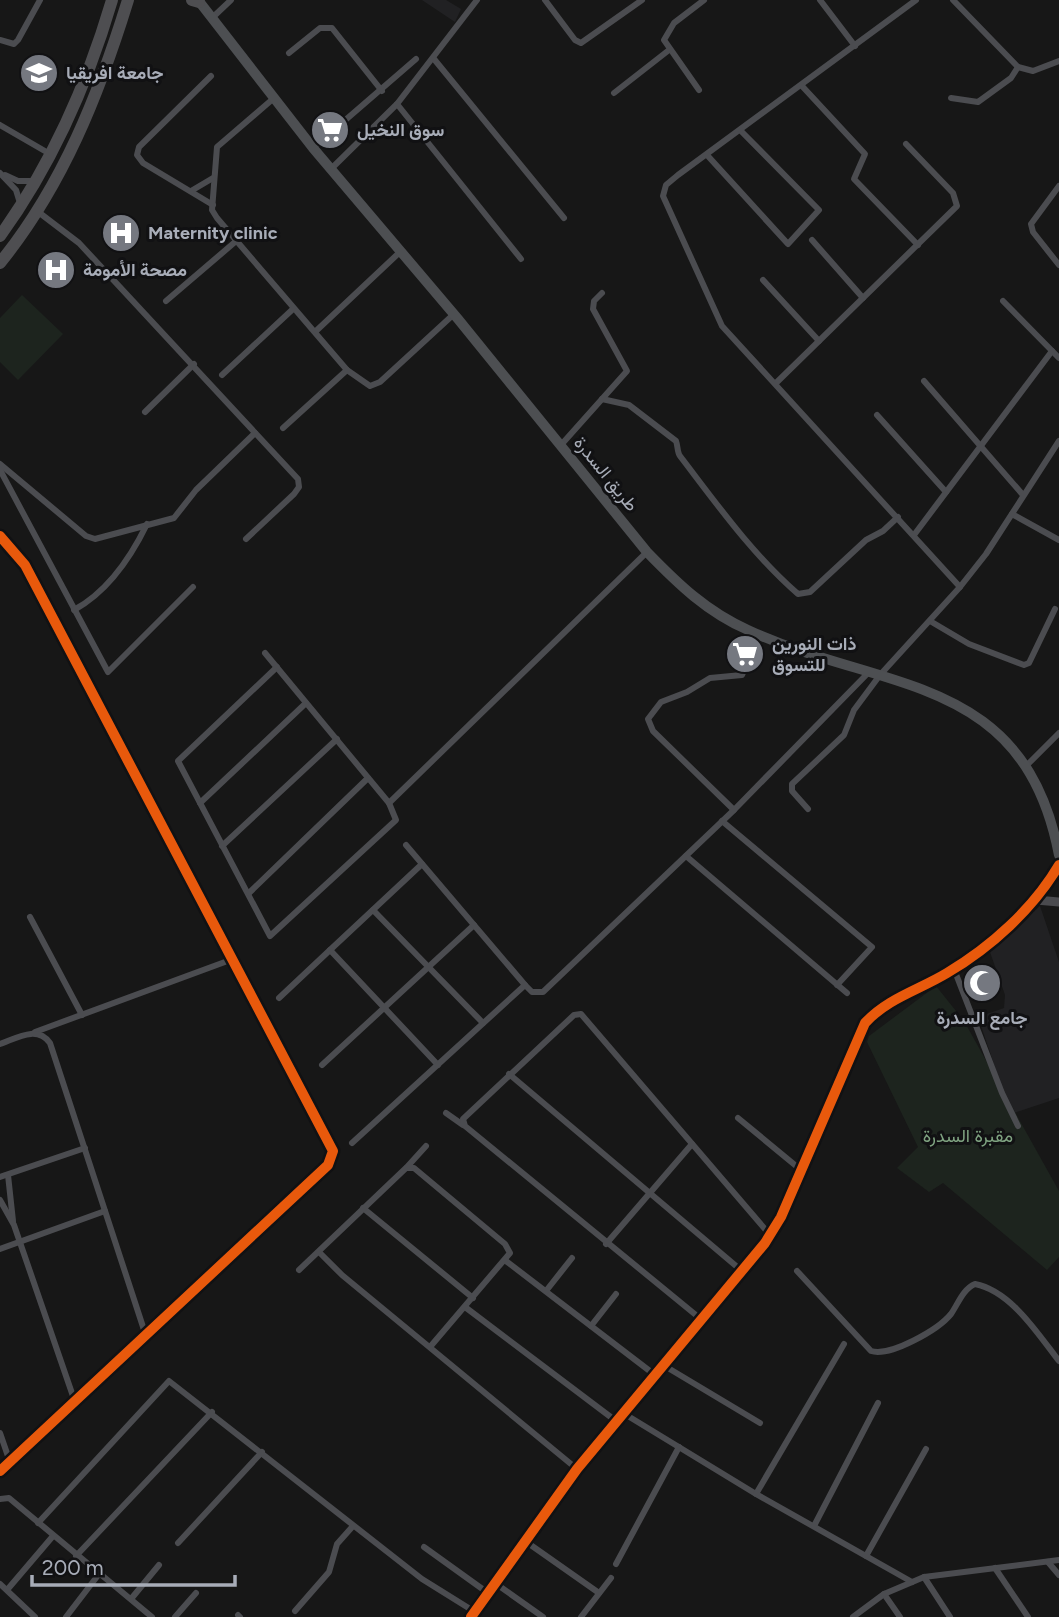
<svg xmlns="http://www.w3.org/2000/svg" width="1059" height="1617" font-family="Figtree,Vazirmatn,sans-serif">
	<rect width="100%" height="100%" fill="#171717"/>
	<g fill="#212123">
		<path d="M422,0H446L461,9L455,22Z"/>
		<path d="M1040,906L1059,962V1098L1011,1114L978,1017L1004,1008L1005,995L990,952Z"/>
	</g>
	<g fill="#1d241e">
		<path d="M22,295L63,334L18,380L0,362V318Z"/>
		<path d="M936,986L964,1021L1059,1191V1257L1047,1270L943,1183L929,1192L897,1168L918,1147L867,1042L869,1036Z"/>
	</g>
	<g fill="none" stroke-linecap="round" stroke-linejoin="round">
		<g stroke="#4b4c50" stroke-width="6">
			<path d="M545,0L575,40L581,43L642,0"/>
			<path d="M820,0L855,46"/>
			<path d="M916,0L678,175L666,185L663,196L722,326L960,587"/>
			<path d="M953,0L1018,67L1033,71L1059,61"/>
			<path d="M212,18L231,0"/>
			<path d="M0,40L14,44L18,40L40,0"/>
			<path d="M289,53L320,28H332L382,91"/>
			<path d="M434,59L564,218"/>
			<path d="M211,76L139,147L137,155L143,163L213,205"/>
			<path d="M802,86L865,154L854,179L918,245"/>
			<path d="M699,90L664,40L674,23L704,0"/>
			<path d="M614,93L669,50"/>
			<path d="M274,98L217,147L212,210L217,218L347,370L370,386L380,382L454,314"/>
			<path d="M951,98L978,102L1011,78L1018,67"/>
			<path d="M397,104L521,259"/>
			<path d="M0,125L50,154"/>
			<path d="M313,148L416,59"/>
			<path d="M707,155L788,244L819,210L741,131"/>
			<path d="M331,169L397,104L477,0"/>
			<path d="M0,173L16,190L20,203"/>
			<path d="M5,175L18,181H35"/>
			<path d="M1059,186L1031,224L1033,232L1059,265"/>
			<path d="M191,191L213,178"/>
			<path d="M37,211L79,243L298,479L299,487L294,494L246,539"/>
			<path d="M812,240L863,298"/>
			<path d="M763,280L819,341"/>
			<path d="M166,301L235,242"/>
			<path d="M1003,301L1059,358"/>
			<path d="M316,331L401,251"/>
			<path d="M222,375L293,309"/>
			<path d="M924,381L1023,495"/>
			<path d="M776,383L957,206L953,193L906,144"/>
			<path d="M602,399L629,405L676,441C678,446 677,452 680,456C716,503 752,554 798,594L810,592L866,540L883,531L898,517"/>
			<path d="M145,412L194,364"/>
			<path d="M877,415L946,492"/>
			<path d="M283,428L347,370"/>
			<path d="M561,445L627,371L593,309L594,301L602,293"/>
			<path d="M0,464L86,536L95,539L174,518L196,490L255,433"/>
			<path d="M0,470L108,672L193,587"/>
			<path d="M1012,514L1059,540"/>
			<path d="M914,535L1052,351"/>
			<path d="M0,536L25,565L333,1151L328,1165L0,1471"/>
			<path d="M74,610C107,592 131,557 147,524"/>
			<path d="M930,621L969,644L1024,665L1029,663L1055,609"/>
			<path d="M265,653L389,803L647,552"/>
			<path d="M277,667L178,761L270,936L396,820L389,803"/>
			<path d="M1026,766L1059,733"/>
			<path d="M200,803L306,703"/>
			<path d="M808,809L792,791V784L844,735L854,710L880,675L960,587L986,554L1059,441"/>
			<path d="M734,810L653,731L648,719L661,702L687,692L710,678L742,675L759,635"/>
			<path d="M722,821L872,947L837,985"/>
			<path d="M222,846L337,739"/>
			<path d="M686,856L847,993"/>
			<path d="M249,893L368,778"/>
			<path d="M373,910L483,1023"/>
			<path d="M30,917L82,1015"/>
			<path d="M330,950L422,864"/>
			<path d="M954,969L1002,1093L1018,1126"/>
			<path d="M525,985L532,992H543L734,810L869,672"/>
			<path d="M279,998L330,950L438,1065"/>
			<path d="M35,1032L233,959"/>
			<path d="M0,1044C17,1038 37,1025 50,1043L146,1336"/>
			<path d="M322,1065L474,925"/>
			<path d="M509,1074L742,1271"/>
			<path d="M446,1113L463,1125"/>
			<path d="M738,1118L801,1170"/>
			<path d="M352,1143L525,985L406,845"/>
			<path d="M407,1167L426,1146"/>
			<path d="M8,1175L13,1221"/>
			<path d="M0,1177L85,1148"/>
			<path d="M0,1200L14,1225L75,1402"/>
			<path d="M363,1208L473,1298"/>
			<path d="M606,1244L692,1144"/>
			<path d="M0,1249L105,1211"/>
			<path d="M319,1252L342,1275L577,1469"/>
			<path d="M506,1261L655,1375"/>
			<path d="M299,1270L406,1168H414L505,1244L510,1253L430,1347"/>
			<path d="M797,1271L871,1351C890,1357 938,1330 951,1314C958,1304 963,1289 975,1284C1011,1291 1038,1334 1059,1361"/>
			<path d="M546,1291L572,1258"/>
			<path d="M465,1307L616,1421"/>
			<path d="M702,1320L465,1126L463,1119L574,1015L581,1014L770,1235"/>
			<path d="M591,1326L616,1294"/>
			<path d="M663,1365L760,1423"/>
			<path d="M623,1413L756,1494L912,1582"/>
			<path d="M0,1433L10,1462"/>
			<path d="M756,1494L844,1344"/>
			<path d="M0,1499L9,1498L152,1617"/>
			<path d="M38,1523L169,1381L422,1579L475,1612"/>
			<path d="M814,1526L878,1403"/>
			<path d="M525,1541L599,1593"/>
			<path d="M178,1543L262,1452"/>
			<path d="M424,1547L488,1593"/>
			<path d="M76,1556L212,1412"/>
			<path d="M866,1556L926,1449"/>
			<path d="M1048,1562L1059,1575"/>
			<path d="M616,1564L679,1447"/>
			<path d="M995,1568L1028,1617"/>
			<path d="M924,1577L950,1617"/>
			<path d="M495,1583L543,1617"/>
			<path d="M0,1584L35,1617"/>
			<path d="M7,1590L53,1536"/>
			<path d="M884,1594L900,1617"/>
			<path d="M131,1599L159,1565"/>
			<path d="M295,1611L329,1572L337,1544L353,1526"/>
			<path d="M238,1615L240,1617"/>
			<path d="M66,1617L99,1574"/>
			<path d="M175,1617L196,1593"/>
			<path d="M581,1617L611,1578"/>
			<path d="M853,1617L884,1594L924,1577L1059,1560"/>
		</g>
		<g stroke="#4a4a4e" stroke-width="9">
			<path d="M1036,900L1059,902"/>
			<path d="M471,1617L577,1469L765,1243L781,1217L865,1023C888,998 919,990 947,973C991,947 1033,909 1059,865"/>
		</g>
		<path stroke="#4d4f52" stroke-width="10" d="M198,0L313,148L458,319L647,552C678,584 707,612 748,630C882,692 1024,672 1059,855"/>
		<g stroke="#4e4e51" stroke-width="12">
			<path d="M192,0L199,2"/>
			<path d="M0,236C52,164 87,85 112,0"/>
			<path d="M0,263C63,185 99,94 128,0"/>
		</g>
		<defs>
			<g id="cycleway">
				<path d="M0,536L25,565L333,1151L328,1165L0,1471"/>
				<path d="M471,1617L577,1469L765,1243L781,1217L865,1023C888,998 919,990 947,973C991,947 1033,909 1059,865"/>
			</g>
		</defs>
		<use href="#cycleway" stroke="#111113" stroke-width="15"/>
		<use href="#cycleway" stroke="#e8590c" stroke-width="10"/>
	</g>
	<defs>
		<symbol id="university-disc" viewBox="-11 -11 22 22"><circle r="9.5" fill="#757880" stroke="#111113"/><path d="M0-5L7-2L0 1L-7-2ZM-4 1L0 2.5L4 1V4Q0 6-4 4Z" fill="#fff"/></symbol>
		<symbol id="supermarket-disc" viewBox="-11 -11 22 22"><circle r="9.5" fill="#757880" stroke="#111113"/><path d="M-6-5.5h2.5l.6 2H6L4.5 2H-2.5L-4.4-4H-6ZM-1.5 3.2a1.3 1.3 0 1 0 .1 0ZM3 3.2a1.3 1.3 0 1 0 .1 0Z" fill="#fff"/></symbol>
		<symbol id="hospital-disc" viewBox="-11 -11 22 22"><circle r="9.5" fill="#757880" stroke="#111113"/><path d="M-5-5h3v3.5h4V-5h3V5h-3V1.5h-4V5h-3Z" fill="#fff"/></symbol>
		<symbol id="mosque-disc" viewBox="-11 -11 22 22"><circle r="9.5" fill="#757880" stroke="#111113"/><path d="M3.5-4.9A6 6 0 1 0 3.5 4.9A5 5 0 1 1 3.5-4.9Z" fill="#fff"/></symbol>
	</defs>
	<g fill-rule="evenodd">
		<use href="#university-disc" x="17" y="51" width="44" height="44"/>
		<use href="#supermarket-disc" x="308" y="108" width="44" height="44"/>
		<use href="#hospital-disc" x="99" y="211" width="44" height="44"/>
		<use href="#hospital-disc" x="34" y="248" width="44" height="44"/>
		<use href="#supermarket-disc" x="723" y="632" width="44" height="44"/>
		<use href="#mosque-disc" x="960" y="961" width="44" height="44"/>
	</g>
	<g text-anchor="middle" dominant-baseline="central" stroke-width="6" stroke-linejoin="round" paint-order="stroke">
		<g font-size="18" font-weight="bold" fill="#a8adb8" stroke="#111113" text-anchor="start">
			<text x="66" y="73">جامعة افريقيا</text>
			<text x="357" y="130">سوق النخيل</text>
			<text x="148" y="233">Maternity clinic</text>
			<text x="83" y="270">مصحة الأمومة</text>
			<text x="772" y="644">ذات النورين<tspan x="772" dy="21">للتسوق</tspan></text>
			<text x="982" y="1018" text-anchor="middle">جامع السدرة</text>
		</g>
		<g font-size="18" fill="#a8adb8" stroke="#111113">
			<text transform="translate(606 474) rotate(51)">طريق السدرة</text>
		</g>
		<g font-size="18" fill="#7fa381" stroke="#111113">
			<text x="968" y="1136">مقبرة السدرة</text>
		</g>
	</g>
	<path d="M32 1575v10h203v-10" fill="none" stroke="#a8adb8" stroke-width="3.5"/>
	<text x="42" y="1575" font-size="21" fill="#a8adb8" stroke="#111113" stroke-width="5" paint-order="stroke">200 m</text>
</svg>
